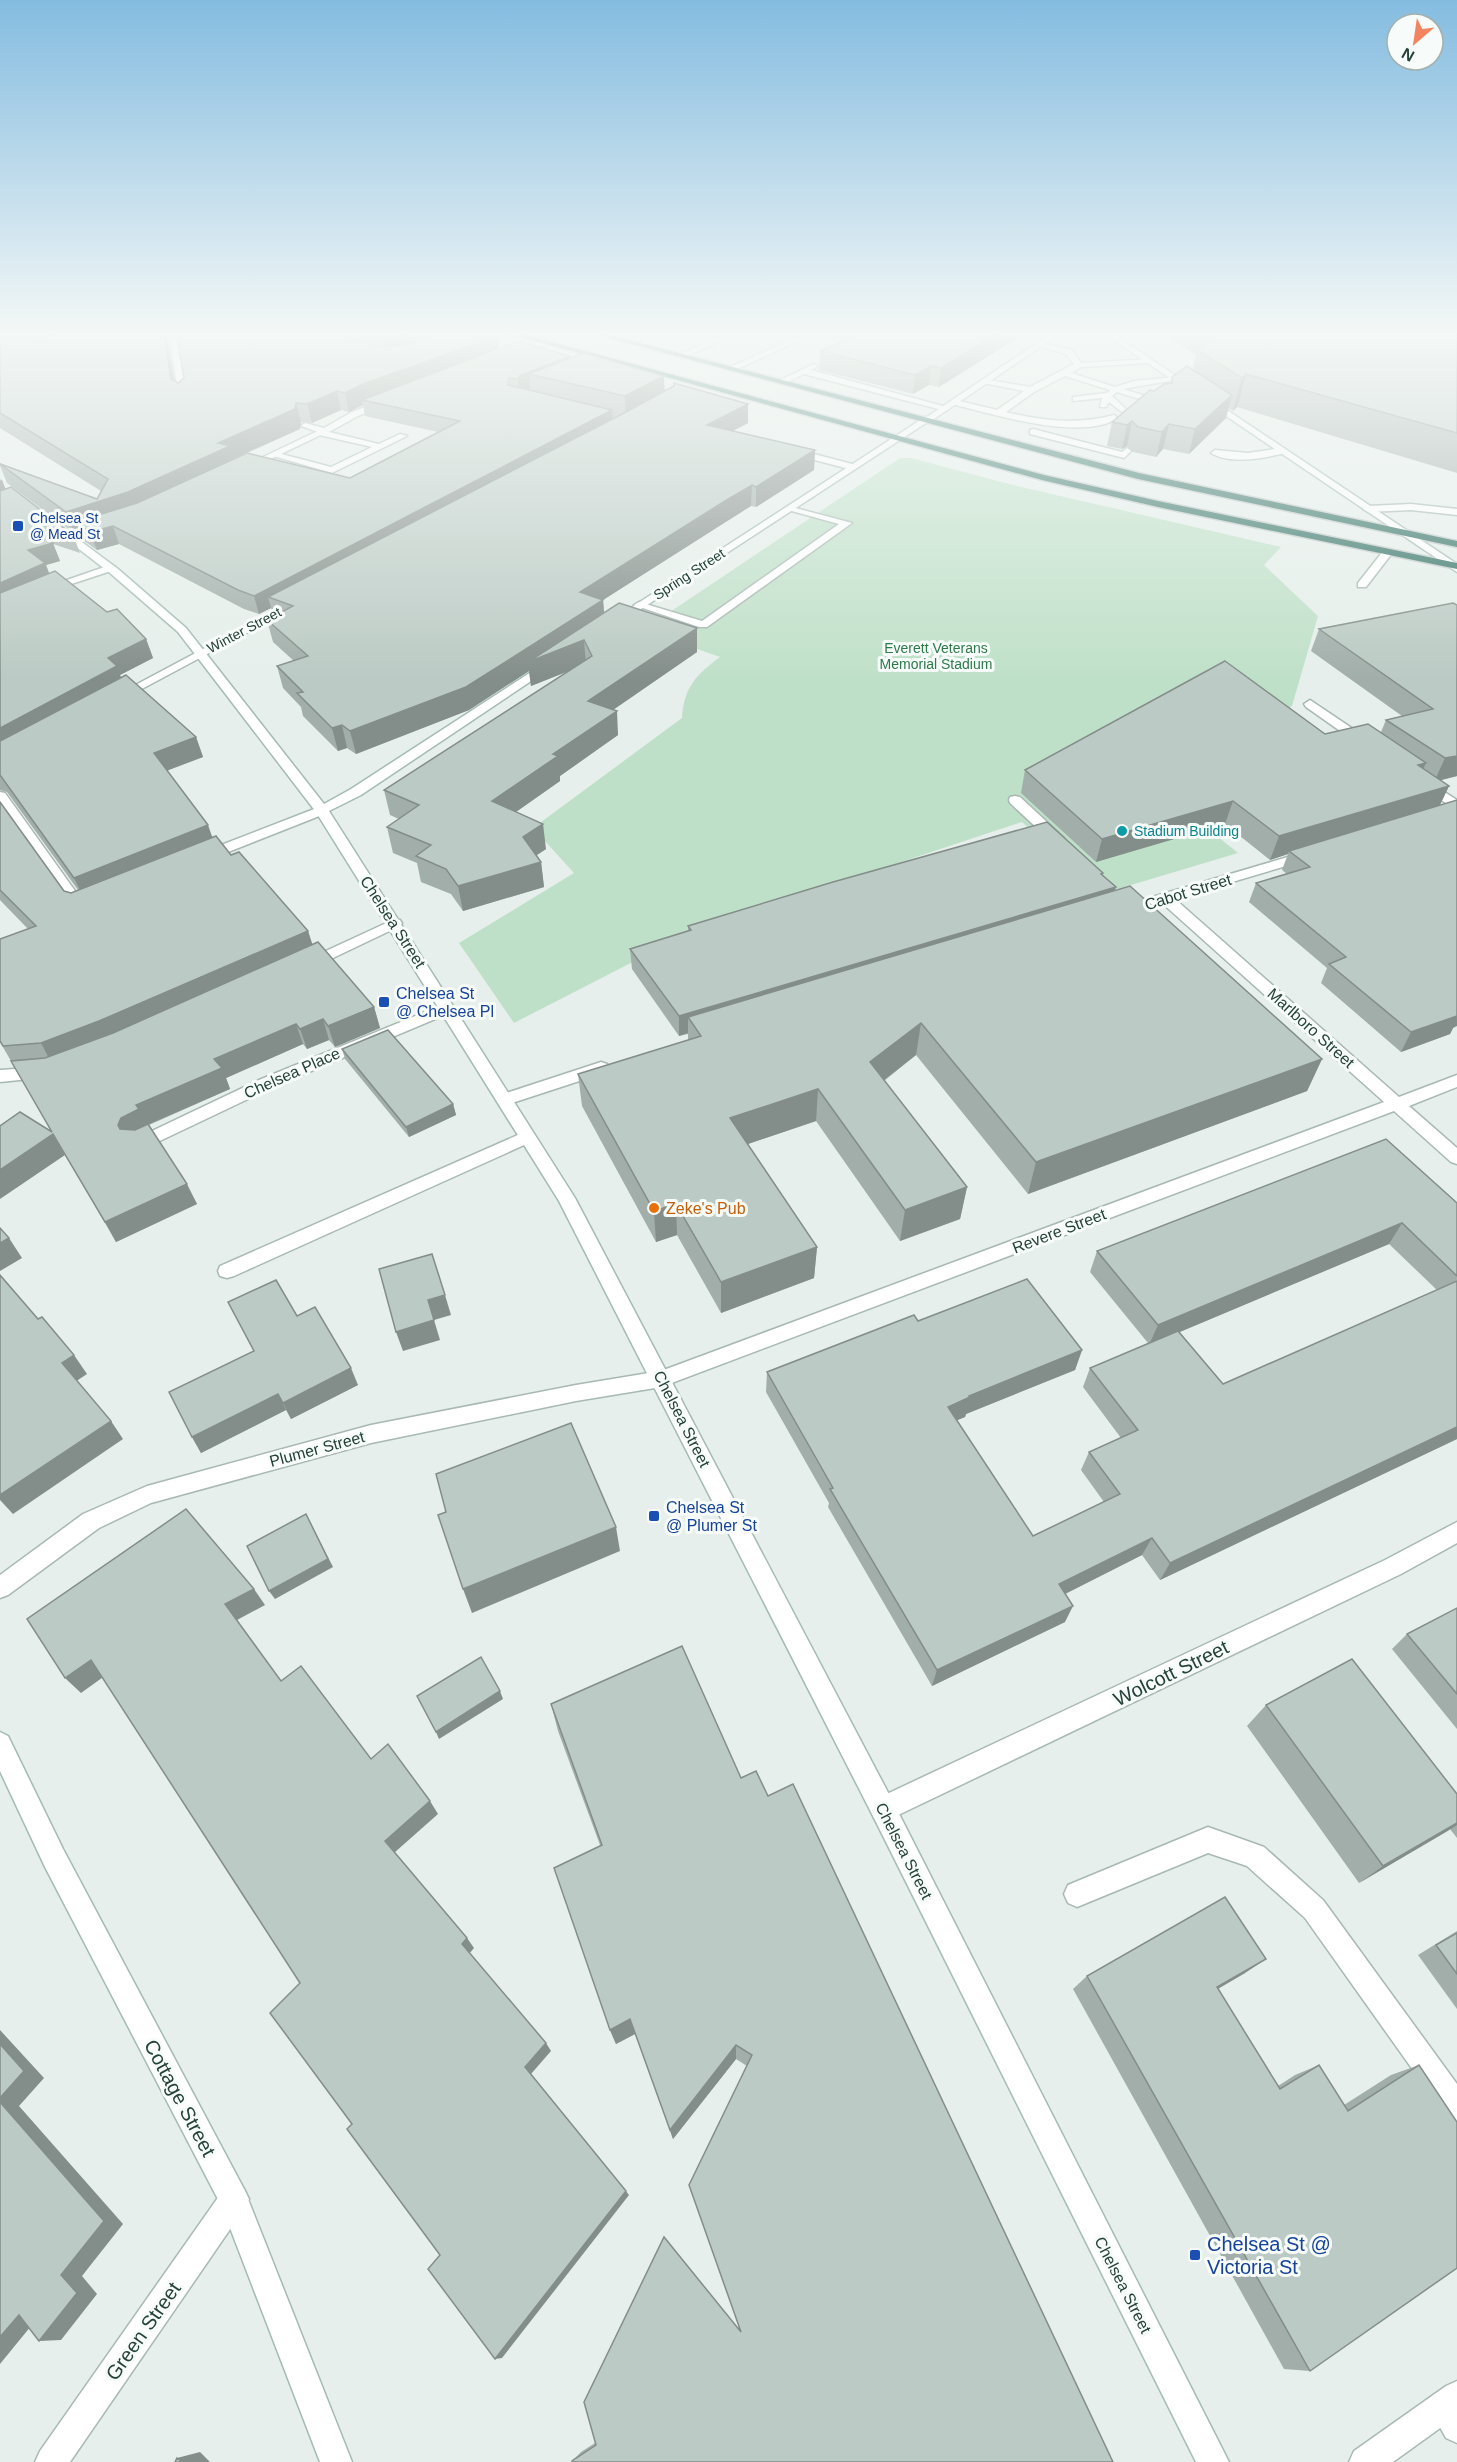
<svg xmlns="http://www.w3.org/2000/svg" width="1457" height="2462" font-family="Arial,sans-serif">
	<rect width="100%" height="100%" fill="#e6efeb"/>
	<path fill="#bfe0c8" d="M900,458H911L1013,485L1281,547L1264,565L1318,616L1292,706L1232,740L1165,794L1238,853L1101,894L1022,822L693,931L514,1023L459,943L574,873L533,828L682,718C684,687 696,675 720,657L643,630Z"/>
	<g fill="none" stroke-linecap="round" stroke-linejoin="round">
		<defs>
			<g id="lane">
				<path d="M643,335H651L649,346L645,348L641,346Z"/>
				<path d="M723,335H733L683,358L676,356Z"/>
				<path d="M794,335L809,336L733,371L726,369L797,337Z"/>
				<path d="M542,341L549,343L516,356L509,354Z"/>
				<path d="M1038,342L1072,350L1081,363L1151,359V363H1148L1081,367L1071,373L1115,387L1134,381L1176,377L1180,379L1123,389L1165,402L1166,404L1162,406L1117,392L1112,396L1126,409L1122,412L1109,402L1106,407H1100L1102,398L1073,401V397L1107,393L1110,390L1065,376L1034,392L1006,412C1042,421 1077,425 1114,415L1118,418C1082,442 992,414 952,404L951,402L955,400L997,410L1024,391L983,383V379L1030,387L1074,364L1066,354L1038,346Z"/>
				<path d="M814,364L818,366L811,370L950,408L946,411L804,374L783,384L776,382Z"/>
				<path d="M386,399L390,401L389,403L358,416L329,432L379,444L400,434L407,436L332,473L270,455L274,452L331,467L372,447L319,435L318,432L301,426L305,423L324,428L352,412Z"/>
				<path d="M1033,429L1122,452L1127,448L1131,451L1124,458L1030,434V430Z"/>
				<path d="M791,448L856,465L858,467L853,470L788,453V449Z"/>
				<path d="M1282,448L1285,449V453C1264,458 1230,465 1211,453L1215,450L1248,453Z"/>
				<path d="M1411,504L1457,509V515L1411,510L1368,512L1363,509L1368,506Z"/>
				<path d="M788,506L852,523L707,627H699L634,605L639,602L702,621L839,524L788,510Z"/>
				<path d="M1384,550L1393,552L1366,587H1358V583Z"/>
				<path d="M110,565L114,566V570L50,591L41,589Z"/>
				<path d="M1015,796L1020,797L1063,837L1065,840L1063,843H1053L1010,803L1009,800L1010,797Z"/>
				<path d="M395,919L400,920L402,923L400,926L312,968L307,970L300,965L302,962Z"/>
				<path d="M43,1067L49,1069L51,1073L49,1077L0,1082V1070Z"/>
				<path d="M527,1131L533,1133L535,1137L533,1141L234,1276L227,1278L220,1276L218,1271L220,1266Z"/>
				<path d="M1208,1827L1264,1847L1323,1900L1457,2084V2122L1447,2118L1305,1918L1247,1866L1208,1853L1077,1907L1068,1903L1064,1894L1068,1885Z"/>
				<path d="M1444,2390L1457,2398V2443L1446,2438L1428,2406L1433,2395Z"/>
			</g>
			<g id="street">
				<path d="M169,335H210L178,340L187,398L183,400L179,398L170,341L142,344L138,342Z"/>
				<path d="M1049,335H1058L928,423L921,421Z"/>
				<path d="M322,429L329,431L248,470L240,468Z"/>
				<path d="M293,601L297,602V606L123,699L119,701L113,697Z"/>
				<path d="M1310,700L1368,739V745H1360L1306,707L1304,704Z"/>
				<path d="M1424,779L1457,800V810L1419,786L1418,783Z"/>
				<path d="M0,792L5,793L83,902L88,903L90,906L88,909L75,910L0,805Z"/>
				<path d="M322,806L327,807L329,810L327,813L208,860H198L196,857L198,854Z"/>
				<path d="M1308,851L1315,855L1313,858L1175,899L1399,1097L1457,1075V1087L1409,1106L1457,1148V1164L1451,1162L1394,1111L661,1387L576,1401L371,1443L151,1503L99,1528L8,1595L0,1598V1575L83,1514L147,1486L371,1425L576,1385L661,1371L1384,1102L1162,903L1127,913L1120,909L1122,906Z"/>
				<path d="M447,1003L455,1008L452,1012L271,1088L145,1148H133L131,1144L133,1140L259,1080Z"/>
				<path d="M601,1062L607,1064L609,1068L607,1072L506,1105L500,1103L498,1099L500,1095Z"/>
				<path d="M1457,1522V1543L1401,1574L892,1818L883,1821L874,1818L871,1809L874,1800L1385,1560Z"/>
				<path d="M234,2184L244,2189L249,2199L244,2209L70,2462H35L40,2451L224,2189Z"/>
				<path d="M1457,2381V2416L1393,2462H1349L1354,2451L1446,2386Z"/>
			</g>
			<g id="secondary">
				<path d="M1106,335H1115L1457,564V572Z"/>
				<path d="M922,419L929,421L618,624L614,625L609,622Z"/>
				<path d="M53,525H59L118,569L186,628L324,804L351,789L545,663H553L555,665L361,795L329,811L575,1198L892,1800L1229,2462H1196L874,1818L559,1201L316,812L178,632L110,573L53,529Z"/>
				<path d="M0,1732L8,1736L63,1849L244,2189L352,2462H320L222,2207L45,1867L0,1771Z"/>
			</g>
			<g id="highway">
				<path d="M513,335H525L1044,475L1158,501L1457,563V569L1158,507L1042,480Z"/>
				<path d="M598,335H610L1139,473L1457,541V547L1138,479Z"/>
			</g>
		</defs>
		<use href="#lane" stroke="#a8b8b2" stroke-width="3"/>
		<use href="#street" stroke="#a8b8b2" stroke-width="3"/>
		<use href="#secondary" stroke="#a4bbb3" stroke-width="3"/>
		<use href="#highway" stroke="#c2cac8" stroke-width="3"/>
		<use href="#lane" fill="#fff" fill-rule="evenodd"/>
		<use href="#street" fill="#fff" fill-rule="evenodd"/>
		<use href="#secondary" fill="#fff" fill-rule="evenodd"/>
		<use href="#highway" fill="#2f6f62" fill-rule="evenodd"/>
	</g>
	<g fill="#a1aea9" fill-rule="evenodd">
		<path d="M0,335H166L168,343L174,380L178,383L184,378L177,335H495L499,348L570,356V358L665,391L748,423L733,431L815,450L814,470L756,507L751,506L725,522L603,600L604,613L697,628V652L613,710L618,735L560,776V781L516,812L546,849L537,855L541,862L544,887L463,911L451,894L421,882L417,863L393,853L387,827L399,819L390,815L384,790L569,671L531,686L529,671L469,710L356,754L347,748L338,751L303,716L301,707L283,688L277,666L294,661L273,642L267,620L273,617L271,608L259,614L244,609L119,544L97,550L83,540L79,531L74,533L7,483L0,466V463L97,499L101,491L0,428ZM363,405L365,416L438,432L350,478L234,459L300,429L301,422L312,423L341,410L349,412Z"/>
		<path d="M824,335H1022L939,387L929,385L913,394L819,370L820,351L845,340Z"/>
		<path d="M1166,335H1457V473L1237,407L1233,411L1228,408L1226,418L1189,454L1163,449L1156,457L1133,452L1127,446L1122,449L1107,446L1112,422L1154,391L1171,383L1172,377L1193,369L1196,355Z"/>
		<path d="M0,479L2,480L5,489L73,535L80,553L53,544L60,561L46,565L49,573L146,639L153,658L120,675L121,677L196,737L203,757L167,770L213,838L308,931L312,945L374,1007L380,1028L335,1047L329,1040L307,1049L303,1044L226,1078L230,1089L149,1125L197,1204L116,1242L0,1042L28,929L0,900V802L64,891L71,893L78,890L7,792L0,790Z"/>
		<path d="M1457,605V776L1440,780L1449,786L1440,805L1453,1028L1450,1034L1401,1052L1321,983L1327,968L1249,902L1256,883L1287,874L1282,870L1288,854L1270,860L1225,824L1096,862L1021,793L1025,770L1325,734L1381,732L1386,720L1402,716L1311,651L1319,629Z"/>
		<path d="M1103,875L1115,890L1322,1059L1307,1091L1028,1194L916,1055L884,1081L967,1187L960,1219L900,1241L816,1121L748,1144L817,1247L814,1278L721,1313L677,1235L656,1242L582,1106L578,1074L688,1040V1034L679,1036L632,969L630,949L688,931V926Z"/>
		<path d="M342,1049L453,1104L456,1115L409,1137L345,1059Z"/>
		<path d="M1457,1203V1439L1160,1580L1142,1555L1065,1594V1622L932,1686L828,1507L829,1503L766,1392L767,1372L918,1321L1082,1350L1075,1370L966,1414L965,1417L957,1420L1033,1536L1104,1502L1081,1470L1089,1452L1121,1438L1083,1387L1090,1368L1148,1343L1090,1272L1097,1251ZM1389,1244L1437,1290L1223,1384L1179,1332Z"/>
		<path d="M228,1302L297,1316L358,1385L291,1419L286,1410L201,1453L192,1437L254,1351Z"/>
		<path d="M1457,1608V1729L1392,1649L1407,1634Z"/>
		<path d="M551,1704L741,1778L768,1796L1113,2462L572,2461L581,2452L595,2443L741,2331L747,2066L736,2059L673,2139L635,2034L616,2044L610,2030L600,1845L558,1731Z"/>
		<path d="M1266,1705L1457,1794V1838L1450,1829L1359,1883L1247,1726Z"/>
		<path d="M1457,1931V2009L1418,1955Z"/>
		<path d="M1245,1973L1218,1989L1278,2086L1295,2075L1319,2065L1344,2105L1391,2075L1419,2065L1310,2371L1284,2369L1073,1989L1087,1976Z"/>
	</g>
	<g fill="#838d89">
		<path d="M0,335H149L0,351Z"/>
		<path d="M164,335H166L168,343L177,398L171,379Z"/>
		<path d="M406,335H448L386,357L383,338Z"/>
		<path d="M847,335H856L846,340Z"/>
		<path d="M995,335H1022L939,387L941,368Z"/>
		<path d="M498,336L500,354L362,400L363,405L349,412L345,393L363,384Z"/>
		<path d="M570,356L571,372L529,374L530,388L521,392L520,395L518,379L519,376Z"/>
		<path d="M931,366L929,385L913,394L915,375Z"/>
		<path d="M1246,374L1237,407L1233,411L1242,378Z"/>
		<path d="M664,376L665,399L626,420L625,396Z"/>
		<path d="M337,391L341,410L312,423L307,404Z"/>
		<path d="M1232,395L1226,418L1189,454L1195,429Z"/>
		<path d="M296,403L301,422L300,429L234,458L236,466L135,513L76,522L79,531L74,533L66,512L128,492L218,443Z"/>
		<path d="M748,404V423L707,444V425Z"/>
		<path d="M612,410L613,427L268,597L271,608L259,614L254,596Z"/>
		<path d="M1132,421L1127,446L1122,449L1127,425Z"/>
		<path d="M1169,424L1163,449L1156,457L1162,432Z"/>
		<path d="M815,450L814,470L756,507V487Z"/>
		<path d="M2,480L9,498L0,501V481Z"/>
		<path d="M752,485L751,506L603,600L605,622L584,640L586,664L531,686L529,671L469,710L356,754L350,731L580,592Z"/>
		<path d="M113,526L119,544L97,550L90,532Z"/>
		<path d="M53,543L60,561L46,565L52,581L0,606V583L28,550Z"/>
		<path d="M697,628V652L591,725L588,701Z"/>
		<path d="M146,639L153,658L120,675L124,686L0,753V728L108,658Z"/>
		<path d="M617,711L618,735L560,776V781L496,826L492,801L553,754Z"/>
		<path d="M342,725L347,748L338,751L332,728Z"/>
		<path d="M196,737L203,757L161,773L154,753Z"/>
		<path d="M1457,756V776L1434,782L1445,758Z"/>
		<path d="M1426,763L1415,786L1418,765Z"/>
		<path d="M1449,786L1438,809L1289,851L1288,854L1270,860L1279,836Z"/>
		<path d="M1233,801L1225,824L1096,862L1102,839Z"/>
		<path d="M543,824L546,849L526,862L523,837Z"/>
		<path d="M208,825L215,845L84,898L74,878Z"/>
		<path d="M541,862L544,887L463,911L458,886Z"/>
		<path d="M1103,873L1098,892L1116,887L1110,907L688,1017V1033L679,1036V1016Z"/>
		<path d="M308,931L315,952L52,1064L41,1043Z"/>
		<path d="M374,1007L380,1028L335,1047L328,1026Z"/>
		<path d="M1457,1011V1026L1453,1028L1450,1034L1401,1052L1411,1032Z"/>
		<path d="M323,1019L329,1040L307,1049L300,1029Z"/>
		<path d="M921,1023L916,1055L866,1094L870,1062Z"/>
		<path d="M296,1024L303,1044L226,1078L230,1089L147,1125L129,1145L118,1125L121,1118L136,1105L214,1059Z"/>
		<path d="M1322,1059L1307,1091L1028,1194L1036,1162Z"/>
		<path d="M818,1089L816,1121L730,1150V1118Z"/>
		<path d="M453,1104L456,1115L409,1137L406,1127Z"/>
		<path d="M53,1134L65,1155L0,1199V1170Z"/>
		<path d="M187,1184L197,1204L116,1242L105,1222Z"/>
		<path d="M967,1187L960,1219L900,1241L905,1210Z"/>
		<path d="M676,1204L677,1235L656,1242L654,1211Z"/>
		<path d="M1402,1223L1389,1244L1149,1345L1158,1325Z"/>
		<path d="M9,1238L22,1258L0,1271V1243Z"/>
		<path d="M817,1247L814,1278L721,1313V1282Z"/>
		<path d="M445,1295L451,1315L434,1320L428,1300Z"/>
		<path d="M434,1320L440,1340L403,1351L396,1332Z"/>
		<path d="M1082,1350L1075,1370L966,1414L965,1417L943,1426L948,1407L969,1396Z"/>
		<path d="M74,1355L87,1374L75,1382L62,1363Z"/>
		<path d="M351,1368L358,1385L291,1419L283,1403Z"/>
		<path d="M278,1394L286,1410L201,1453L192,1437Z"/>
		<path d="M111,1421L123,1439L13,1514L0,1500V1495Z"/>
		<path d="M1457,1427V1439L1160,1580L1170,1563Z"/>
		<path d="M306,1514L333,1567L275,1599L269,1591Z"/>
		<path d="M616,1527L620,1551L472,1613L463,1589Z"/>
		<path d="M1152,1538L1142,1555L1051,1601L1059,1584Z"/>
		<path d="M254,1589L265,1605L237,1620L225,1604Z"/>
		<path d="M1073,1606L1065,1622L932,1686L937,1670Z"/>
		<path d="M91,1660L106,1675L81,1693L65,1678Z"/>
		<path d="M500,1691L503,1699L439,1739L436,1732Z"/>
		<path d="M430,1801L438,1814L394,1853L385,1841Z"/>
		<path d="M1457,1823V1825L1446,1832L1359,1883L1383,1866Z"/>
		<path d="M467,1938L474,1948L469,1954L462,1944Z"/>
		<path d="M1266,1959L1245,1973L1198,2000L1217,1987Z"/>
		<path d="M630,2019L635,2034L616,2044L610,2030Z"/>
		<path d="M0,2030L44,2078L19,2106L123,2224L82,2276L97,2294L61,2340L39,2341L61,2275L0,2102Z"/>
		<path d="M546,2043L551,2051L531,2074L629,2195L502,2358L495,2359L525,2067Z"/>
		<path d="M736,2045V2059L673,2139L670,2130Z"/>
		<path d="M19,2315H40L0,2364V2337Z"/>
		<path d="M200,2452L210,2462H182L177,2458Z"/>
	</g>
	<g fill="#bbcac4" stroke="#838d89" stroke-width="1.5">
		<path d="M57,335H164L171,379L178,383L184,378L177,335H339L382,347L410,344L434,335H495L498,336L363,384L345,393L337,391L307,404L296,403L295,409L218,443L230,446L128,492L66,512L0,464L97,499L108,479L0,413V340Z"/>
		<path d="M371,335H406L383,338Z"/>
		<path d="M857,335H995L941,368L931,366L915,375L820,351Z"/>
		<path d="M1217,335H1457V433L1246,374L1242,378L1197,350Z"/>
		<path d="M518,341L570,356L519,376L518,379L509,378L508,385L612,410L254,596L238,590L113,526L90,532L76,522L137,503L247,453L350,478L460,421L362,400Z"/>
		<path d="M583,353L664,376L625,396L529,374Z"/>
		<path d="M1187,366L1232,395L1195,429L1169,424L1162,432L1138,427L1132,421L1127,425L1112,422L1150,390L1154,391L1164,384L1172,383V377Z"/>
		<path d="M674,383L748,404L707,425L815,450L756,487L752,485L725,501L580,592L603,600L466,687L350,731L342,725L332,728L297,693L303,692L277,666L308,656L267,620L293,606L268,597L628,411L674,386Z"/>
		<path d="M11,487L73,535L32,520L53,543L28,550L45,563L0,583V491Z"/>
		<path d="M55,571L107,612L117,609L146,639L108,658L117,666L0,728V593Z"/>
		<path d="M619,603L697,628L588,701L617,711L553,754L558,756L492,801L543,824L523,837L541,862L458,886L446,869L416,856L431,845L387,827L419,805L384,790L592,656L584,640L528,662Z"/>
		<path d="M1453,603L1457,605V756L1445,758L1386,720L1433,709L1319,629Z"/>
		<path d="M1225,661L1325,734L1368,724L1426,763L1418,765L1449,786L1279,836L1233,801L1102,839L1025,770Z"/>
		<path d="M126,675L196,737L154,753L208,825L74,878L0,775V741Z"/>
		<path d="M1457,800V1016L1411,1032L1329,964L1346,957L1256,883L1310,867L1289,851Z"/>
		<path d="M0,802L64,891L71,893L216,836L231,855L239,852L308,931L99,1021L41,1043L3,1046L0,1041V939L36,926L0,890Z"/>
		<path d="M1047,822L1103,873L1101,874L1116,887L679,1016L630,949L691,930L688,926L833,882Z"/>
		<path d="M1130,886L1322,1059L1036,1162L921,1023L870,1062L967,1187L905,1210L818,1089L730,1118L817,1247L721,1282L676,1204L654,1211L578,1074L701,1036L688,1017Z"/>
		<path d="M318,942L374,1007L328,1026L323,1019L300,1029L296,1024L214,1059L222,1068L136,1105L139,1109L121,1118L118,1125L120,1129L135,1130L148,1124L187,1184L105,1222L53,1134L0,1170V1126L20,1112L52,1132L11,1061L45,1058L113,1033Z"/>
		<path d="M388,1030L453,1104L406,1127L342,1049Z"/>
		<path d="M1386,1139L1457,1203V1276L1402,1223L1158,1325L1097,1251Z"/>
		<path d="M0,1228L9,1238L0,1243Z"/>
		<path d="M432,1254L445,1295L428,1300L434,1320L396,1332L379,1269Z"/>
		<path d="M0,1275L38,1319L42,1317L74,1355L62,1363L111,1421L0,1495Z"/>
		<path d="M1027,1279L1082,1350L969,1396L970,1397L948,1407L1033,1536L1120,1494L1089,1452L1138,1430L1090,1368L1178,1331L1223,1384L1457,1281V1427L1170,1563L1152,1538L1059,1584L1073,1606L937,1670L830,1489L833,1488L767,1372L914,1315L918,1321Z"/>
		<path d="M276,1280L297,1316L315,1307L351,1368L283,1403L278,1394L192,1437L169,1392L254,1351L228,1302Z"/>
		<path d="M571,1423L616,1527L463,1589L438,1515L446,1512L436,1474Z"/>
		<path d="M186,1509L254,1589L225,1604L281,1681L301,1666L371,1759L388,1744L430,1801L385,1841L467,1938L462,1944L546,2043L525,2067L626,2191L495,2359L428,2269L440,2255L347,2129L352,2124L270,2013L300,1983L91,1660L65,1678L27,1619Z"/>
		<path d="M306,1514L328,1559L269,1591L247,1546Z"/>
		<path d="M1457,1608V1694L1407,1634Z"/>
		<path d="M682,1646L741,1778L756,1771L768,1796L793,1784L1113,2462H572V2461L596,2445L584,2402L664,2237L741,2332L689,2185L752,2055L736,2045L670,2130L630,2019L610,2030L554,1868L602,1845L551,1704Z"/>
		<path d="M481,1657L500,1691L436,1732L417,1696Z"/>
		<path d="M1352,1659L1457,1794V1823L1383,1866L1266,1705Z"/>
		<path d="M1225,1897L1266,1959L1217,1987L1280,2089L1319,2065L1348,2111L1419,2065L1457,2122V2268L1310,2371L1087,1976Z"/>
		<path d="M1457,1933V1974L1436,1945Z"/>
		<path d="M0,2044L24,2071L0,2098Z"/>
		<path d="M0,2102L104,2221L61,2275L77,2293L39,2341L19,2315L0,2337Z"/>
		<path d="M177,2458L182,2462H175Z"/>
	</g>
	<linearGradient id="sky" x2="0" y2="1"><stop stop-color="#84bce0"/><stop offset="0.49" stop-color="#f4f8f6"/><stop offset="1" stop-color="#f4f8f6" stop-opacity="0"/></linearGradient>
	<rect width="1457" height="680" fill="url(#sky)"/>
	<g fill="#1a4fb4" stroke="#f7fbf9" stroke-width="2">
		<rect x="12" y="520" width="12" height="12" rx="3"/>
		<rect x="378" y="996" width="12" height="12" rx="3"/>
		<rect x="648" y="1510" width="12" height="12" rx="3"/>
		<rect x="1189" y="2249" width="12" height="12" rx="3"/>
	</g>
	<circle fill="#0f9aa8" stroke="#f7fbf9" stroke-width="2" cx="1122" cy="831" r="6"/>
	<circle fill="#e8710a" stroke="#f7fbf9" stroke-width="2" cx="654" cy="1208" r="6"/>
	<g text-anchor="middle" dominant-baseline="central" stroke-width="6" stroke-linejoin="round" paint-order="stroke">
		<g font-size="14" fill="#164399" stroke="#f7fbf9" text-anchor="start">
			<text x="30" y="518">Chelsea St<tspan x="30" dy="16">@ Mead St</tspan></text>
		</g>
		<g font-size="14" fill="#24423a" stroke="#f7fbf9">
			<text transform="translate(689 574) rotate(-33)">Spring Street</text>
			<text transform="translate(244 630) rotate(-28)">Winter Street</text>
		</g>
		<g font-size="14" fill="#2d7a4b" stroke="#f7fbf9">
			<text x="936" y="648">Everett Veterans<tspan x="936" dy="16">Memorial Stadium</tspan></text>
		</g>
		<g font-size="14" fill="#0d838f" stroke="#f7fbf9" text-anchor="start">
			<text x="1134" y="831">Stadium Building</text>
		</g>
		<g font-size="16" fill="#24423a" stroke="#f7fbf9">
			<text transform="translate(1188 892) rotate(-17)">Cabot Street</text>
			<text transform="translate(393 922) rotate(57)">Chelsea Street</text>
			<text transform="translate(1311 1028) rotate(42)">Marlboro Street</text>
			<text transform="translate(292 1073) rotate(-24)">Chelsea Place</text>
			<text transform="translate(1059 1231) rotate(-21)">Revere Street</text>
			<text transform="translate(682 1419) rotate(63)">Chelsea Street</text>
			<text transform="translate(317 1449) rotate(-15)">Plumer Street</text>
			<text transform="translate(904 1851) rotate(63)">Chelsea Street</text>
			<text transform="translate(1123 2285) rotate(63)">Chelsea Street</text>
		</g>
		<g font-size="16" fill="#164399" stroke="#f7fbf9" text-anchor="start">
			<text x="396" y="993">Chelsea St<tspan x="396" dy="18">@ Chelsea Pl</tspan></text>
			<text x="666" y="1507">Chelsea St<tspan x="666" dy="18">@ Plumer St</tspan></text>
		</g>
		<g font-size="16" fill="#c56008" stroke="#f7fbf9" text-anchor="start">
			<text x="666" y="1208">Zeke's Pub</text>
		</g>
		<g font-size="20" fill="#24423a" stroke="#f7fbf9">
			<text transform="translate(1171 1673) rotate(-26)">Wolcott Street</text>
			<text transform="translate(180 2098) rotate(62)">Cottage Street</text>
			<text transform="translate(143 2331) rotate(-55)">Green Street</text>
		</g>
		<g font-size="20" fill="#164399" stroke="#f7fbf9" text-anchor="start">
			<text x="1207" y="2244">Chelsea St @<tspan x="1207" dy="23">Victoria St</tspan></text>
		</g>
	</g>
	<g transform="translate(1415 42) rotate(209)"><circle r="28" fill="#f7fbf9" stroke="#a3b1ad" stroke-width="1.5"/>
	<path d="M0-4.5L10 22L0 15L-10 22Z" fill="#f4845f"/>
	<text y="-9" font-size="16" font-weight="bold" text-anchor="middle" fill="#24423a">N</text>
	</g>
</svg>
